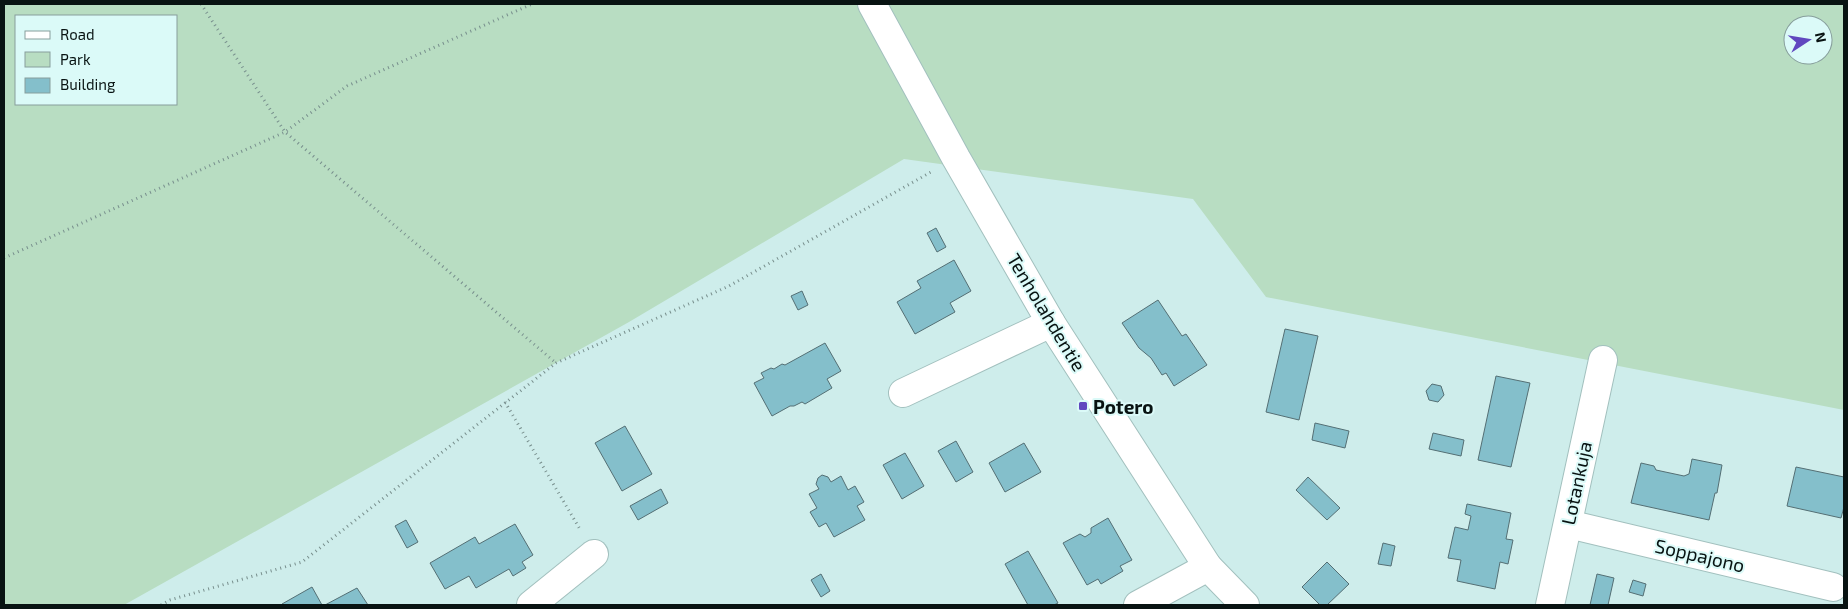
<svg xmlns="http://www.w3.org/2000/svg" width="1848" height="609" font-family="'Exo 2',sans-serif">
	<rect width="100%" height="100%" fill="#ceedeb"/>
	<path fill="#b8ddc2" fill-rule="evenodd" d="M4,4H1844V410L1266,297L1193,199L904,159L629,322L124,605H4ZM16,16H176V104H16ZM1793,25H1823V55H1793Z"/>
	<g fill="#84bfcb" stroke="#546f74">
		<path d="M936,228L946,247L937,252L927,233Z"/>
		<path d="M954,260L971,291L950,303L955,312L915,334L897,302L921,288L917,281Z"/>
		<path d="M802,291L808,305L798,310L791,296Z"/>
		<path d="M1158,300L1182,336L1186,334L1207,365L1174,386L1166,373L1162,375L1151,358L1139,348L1122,323Z"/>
		<path d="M1285,329L1318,336L1299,420L1266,412Z"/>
		<path d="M825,343L841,371L827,379L832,388L805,404L802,402L794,406H790L772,416L754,383L764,378L761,373L771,368L774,369L782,364L785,365Z"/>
		<path d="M1496,376L1530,383L1511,467L1478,460Z"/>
		<path d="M1432,384L1441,386L1444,395L1438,402L1429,400L1426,391Z"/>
		<path d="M1315,423L1349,431L1345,448L1312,440Z"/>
		<path d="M625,426L652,474L622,491L595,443Z"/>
		<path d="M1433,433L1464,440L1461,456L1429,449Z"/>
		<path d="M956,441L973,472L956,482L938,451Z"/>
		<path d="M1024,443L1041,472L1005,492L989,463Z"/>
		<path d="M905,453L924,486L902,499L883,465Z"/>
		<path d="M1692,459L1722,465L1717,493H1715L1709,520L1631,503L1641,463L1654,466L1656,470L1684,476L1689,474Z"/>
		<path d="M1796,467L1844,477V507L1841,518L1787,506Z"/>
		<path d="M822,475L828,477L831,482L841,476L848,490L855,486L864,502L857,506L865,520L834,537L826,523L819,527L810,512L817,508L809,494L819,489L816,484L818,478Z"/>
		<path d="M1308,477L1340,508L1327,520L1296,490Z"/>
		<path d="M661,489L668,503L638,520L630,506Z"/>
		<path d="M1467,504L1511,513L1506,539L1513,540L1508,564L1500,562L1495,589L1457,581L1461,560L1448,558L1455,527L1468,530L1471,516L1465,514Z"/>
		<path d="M1108,518L1132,560L1120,566L1123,571L1101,584L1098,579L1087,585L1063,543L1080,534L1085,537L1091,533V528Z"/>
		<path d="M406,520L418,542L407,548L395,526Z"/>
		<path d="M515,524L533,555L522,562L526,568L513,576L509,569L476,588L469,576L445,589L430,563L475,537L479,544Z"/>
		<path d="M1383,543L1395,546L1391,566L1378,564Z"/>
		<path d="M1028,551L1058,603L1054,605H1028L1005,564Z"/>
		<path d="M1327,562L1349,584L1327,605H1320L1302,587Z"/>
		<path d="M821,574L830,591L821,597L811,580Z"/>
		<path d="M1597,574L1614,578L1608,605H1590Z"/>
		<path d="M1633,580L1646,584L1643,596L1629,592Z"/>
		<path d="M312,587L322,605H282V604Z"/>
		<path d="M357,588L368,605H325Z"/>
	</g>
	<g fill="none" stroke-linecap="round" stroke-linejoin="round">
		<defs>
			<g id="minor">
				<path d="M872,4L956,158L1051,323L1208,567L1245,605"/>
				<path d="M903,393L1051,323"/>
				<path d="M1568,524L1833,587"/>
				<path d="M531,605L594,554"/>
				<path d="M1138,605L1208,567"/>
				<path d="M1550,605L1603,360"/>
			</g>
		</defs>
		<use href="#minor" stroke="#a2c0be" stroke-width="30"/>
		<g stroke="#788f8d" stroke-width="3" stroke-dasharray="1 4" stroke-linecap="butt">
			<path d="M201,4L285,132L556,363"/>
			<path d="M4,258L285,132L347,86L532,4"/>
			<path d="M505,402L581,531"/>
			<path d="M161,605L170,600L302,562L556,363L729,286L931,172"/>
		</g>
		<use href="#minor" stroke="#fff" stroke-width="28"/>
	</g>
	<rect fill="#6047bf" stroke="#dbfaf8" stroke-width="2" x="1078" y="401" width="10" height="10" rx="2.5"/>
	<g text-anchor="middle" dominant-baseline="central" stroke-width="4" stroke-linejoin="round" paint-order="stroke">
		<g font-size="19" fill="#081312" stroke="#dbfaf8">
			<text transform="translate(1047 312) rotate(59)">Tenholahdentie</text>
			<text transform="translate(1576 483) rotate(-78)">Lotankuja</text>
			<text transform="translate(1700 555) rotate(13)">Soppajono</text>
		</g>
		<g font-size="19" font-weight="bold" fill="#081312" stroke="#dbfaf8" text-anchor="start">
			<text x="1093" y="406">Potero</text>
		</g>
	</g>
	<rect width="1848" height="609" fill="none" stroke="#081312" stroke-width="10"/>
	<rect x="15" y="15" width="162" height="90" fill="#dbfaf8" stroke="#879e9c"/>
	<rect x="25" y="31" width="25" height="8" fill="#ffffff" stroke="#879e9c"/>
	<text x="60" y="40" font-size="15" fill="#081312">Road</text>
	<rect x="25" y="52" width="25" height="15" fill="#b8ddc2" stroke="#879e9c"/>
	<text x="60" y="65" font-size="15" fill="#081312">Park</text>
	<rect x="25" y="78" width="25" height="15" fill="#84bfcb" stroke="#879e9c"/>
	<text x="60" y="90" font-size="15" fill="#081312">Building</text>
	<g transform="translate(1808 40) rotate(78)"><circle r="24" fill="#dbfaf8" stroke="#879e9c"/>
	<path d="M0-4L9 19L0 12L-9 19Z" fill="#6047bf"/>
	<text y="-8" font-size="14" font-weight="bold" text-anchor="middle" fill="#081312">N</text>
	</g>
</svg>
